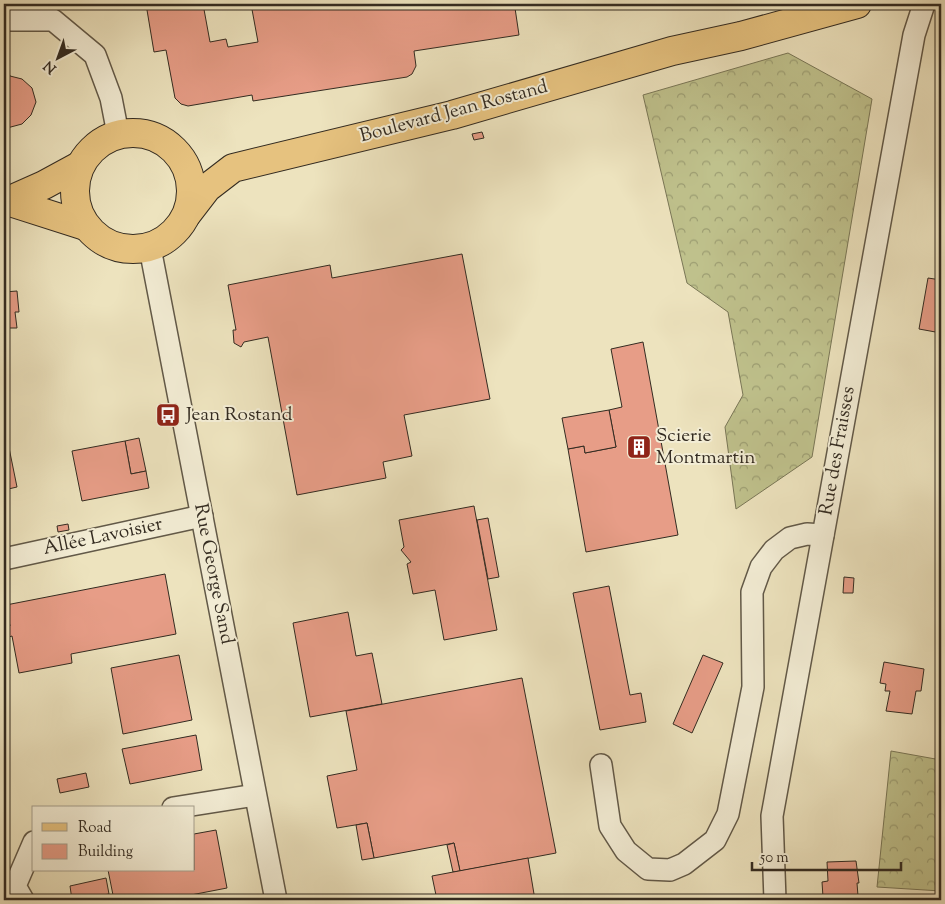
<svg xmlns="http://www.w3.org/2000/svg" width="945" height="904" font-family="'Sorts Mill Goudy',serif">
	<defs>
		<pattern id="forest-crowns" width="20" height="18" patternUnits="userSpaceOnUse" patternTransform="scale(1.25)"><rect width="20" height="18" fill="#bfc18c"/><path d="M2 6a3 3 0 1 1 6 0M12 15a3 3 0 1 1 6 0" fill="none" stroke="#9c9d72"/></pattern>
	</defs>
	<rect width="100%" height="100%" fill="#ede3be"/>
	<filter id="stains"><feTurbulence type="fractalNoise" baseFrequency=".004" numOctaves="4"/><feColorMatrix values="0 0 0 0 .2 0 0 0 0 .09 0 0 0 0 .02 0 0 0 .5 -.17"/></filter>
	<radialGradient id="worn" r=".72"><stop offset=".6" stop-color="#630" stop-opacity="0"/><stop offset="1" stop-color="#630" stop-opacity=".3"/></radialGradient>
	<g fill="url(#forest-crowns)" stroke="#797656">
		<path d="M788,53L872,99L812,457L736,509L725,427L743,395L728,312L687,283L643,95Z"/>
		<path d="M891,751L941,760V891L877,887Z"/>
	</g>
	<g fill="#e79d87" stroke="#332b21">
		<path d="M146,4H203L210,42L226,39L228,47L258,42L251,4H544L515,8L519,35L414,51L416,66L412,74L407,77L253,101L252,95L188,106L181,104L175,98L166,50L154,52Z"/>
		<path d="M4,73H9L10,76L22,79L32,88L36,102L31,115L22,124L7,128H4Z"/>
		<path d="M482,132L484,138L474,140L472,134Z"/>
		<path d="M462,254L490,399L404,415L412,456L383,462L386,478L297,495L268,337L244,342L241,347L234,343L233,330H236L228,285L330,265L332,278Z"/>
		<path d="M928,278L941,280V333L919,329Z"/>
		<path d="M17,291L19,312H15L17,328H4V292Z"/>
		<path d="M643,342L678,535L586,552L568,449L584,446L585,453L616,447L609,410L622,407L611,349Z"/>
		<path d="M609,410L616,447L585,453L584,446L568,449L562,418Z"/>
		<path d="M6,433L17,487L4,490V434Z"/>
		<path d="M139,438L146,471L131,474L125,441Z"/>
		<path d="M125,441L131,474L146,471L149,488L82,501L72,451Z"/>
		<path d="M474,506L497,630L444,640L435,590L413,594L407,564L411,562L401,550L404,547L399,520Z"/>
		<path d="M488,518L499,577L488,579L477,520Z"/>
		<path d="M68,524L69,530L58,532L57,526Z"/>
		<path d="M165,574L176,634L71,654L72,663L19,673L12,636L6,638L4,627L10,626L6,605Z"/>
		<path d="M844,577L854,578L853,593H843Z"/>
		<path d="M609,586L630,695L641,693L646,722L600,730L573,593Z"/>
		<path d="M348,612L356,656L372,653L382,704L310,717L293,623Z"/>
		<path d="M179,655L192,720L123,734L111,668Z"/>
		<path d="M703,655L723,663L692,733L673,724Z"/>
		<path d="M884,662L924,669L921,691H916L912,714L886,711L890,691H885L886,684L880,683Z"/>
		<path d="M522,678L556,853L460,871L454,843L374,858L367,823L337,828L327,776L357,770L346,711Z"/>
		<path d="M196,735L202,770L130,784L122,749Z"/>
		<path d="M86,773L89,787L60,793L57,779Z"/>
		<path d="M367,823L374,858L362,860L356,825Z"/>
		<path d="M216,830L227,888L165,900H114L108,870H194V834Z"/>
		<path d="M454,843L460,871L453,872L447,845Z"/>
		<path d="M528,858L535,900H437L432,876Z"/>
		<path d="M856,861L859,883H857L858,896L823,897L822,882L828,881L827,862Z"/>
		<path d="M106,878L109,894L72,900L70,886Z"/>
		<path d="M858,896V900H823V897Z"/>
	</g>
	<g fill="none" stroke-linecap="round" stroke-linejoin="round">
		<defs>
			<g id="minor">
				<path d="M4,20H53L95,55L111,98L118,134"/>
				<path d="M150,248L276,900"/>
				<path d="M4,559L202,516"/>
				<path d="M601,765L610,826L626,851L648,869L670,870L684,864L715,840L728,814L753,687L752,592L761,567L774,550L790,538L807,534L823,535"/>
				<path d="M173,808L255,795"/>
				<path d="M23,900L15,886L34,842"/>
				<path d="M775,900L772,816L914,35L924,4"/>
			</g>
			<g id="major">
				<circle cx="133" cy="191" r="58"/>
				<path d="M4,200L85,226"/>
				<path d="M8,201L44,185L79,166"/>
				<path d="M187,214L207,188L233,168L452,115L672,51L741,36L857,4"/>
			</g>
		</defs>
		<use href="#minor" stroke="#625948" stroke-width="24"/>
		<use href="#major" stroke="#332b21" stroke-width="30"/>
		<use href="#minor" stroke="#f3edd5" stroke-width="21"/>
		<use href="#major" stroke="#e6c27f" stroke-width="28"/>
	</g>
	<defs>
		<symbol id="bus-square" viewBox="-11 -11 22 22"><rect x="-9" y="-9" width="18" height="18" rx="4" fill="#8f2418" stroke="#f3edd5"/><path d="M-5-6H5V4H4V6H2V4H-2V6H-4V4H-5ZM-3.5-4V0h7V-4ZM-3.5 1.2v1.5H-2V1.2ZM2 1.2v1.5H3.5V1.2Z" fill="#fff"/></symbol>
		<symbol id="building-square" viewBox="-11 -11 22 22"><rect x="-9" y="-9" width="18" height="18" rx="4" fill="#8f2418" stroke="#f3edd5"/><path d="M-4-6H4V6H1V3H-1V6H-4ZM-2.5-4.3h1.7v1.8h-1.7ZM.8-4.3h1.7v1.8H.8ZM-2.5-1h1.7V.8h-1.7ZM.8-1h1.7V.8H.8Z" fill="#fff"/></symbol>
	</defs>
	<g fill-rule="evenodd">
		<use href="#bus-square" x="154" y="401" width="28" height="28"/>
		<use href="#building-square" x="625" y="433" width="28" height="28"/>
	</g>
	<g text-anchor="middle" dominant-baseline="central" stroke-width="4" stroke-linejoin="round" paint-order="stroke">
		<g font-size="19" fill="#332b21" stroke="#f3edd5">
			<text transform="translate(454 112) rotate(-15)">Boulevard Jean Rostand</text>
			<text transform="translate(838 451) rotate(-80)">Rue des Fraisses</text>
			<text transform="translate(103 537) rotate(-12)">Allée Lavoisier</text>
			<text transform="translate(213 574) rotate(79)">Rue George Sand</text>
		</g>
		<g font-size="19" fill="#332b21" stroke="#f3edd5" text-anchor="start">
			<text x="186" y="415">Jean Rostand</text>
			<text x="656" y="436">Scierie<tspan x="656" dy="22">Montmartin</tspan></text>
		</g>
	</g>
	<rect width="945" height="904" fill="none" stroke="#ede3be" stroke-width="20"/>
	<rect x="5" y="5" width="935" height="894" fill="none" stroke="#332b21" stroke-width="2.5"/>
	<rect x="10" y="10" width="925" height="884" fill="none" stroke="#332b21"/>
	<rect x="32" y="806" width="162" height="65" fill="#f3edd5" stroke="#a69f8d"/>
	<rect x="42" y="823" width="25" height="8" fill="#e6c27f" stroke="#a69f8d"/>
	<text x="78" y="832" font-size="15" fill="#332b21">Road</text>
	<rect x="42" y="844" width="25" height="15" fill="#e79d87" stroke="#a69f8d"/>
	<text x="78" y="856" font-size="15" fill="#332b21">Building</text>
	<g transform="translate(58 58) rotate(221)" stroke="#f3edd5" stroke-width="4" paint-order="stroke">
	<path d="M0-4L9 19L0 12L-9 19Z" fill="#332b21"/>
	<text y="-8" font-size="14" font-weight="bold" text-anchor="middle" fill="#332b21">N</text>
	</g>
	<path d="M752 862v8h149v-8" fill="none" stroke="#332b21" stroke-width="2.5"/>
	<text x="760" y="862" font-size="15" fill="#332b21" stroke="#f3edd5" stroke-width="4" paint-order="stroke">50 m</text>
	<rect width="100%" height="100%" filter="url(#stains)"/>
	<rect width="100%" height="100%" fill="url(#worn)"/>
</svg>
